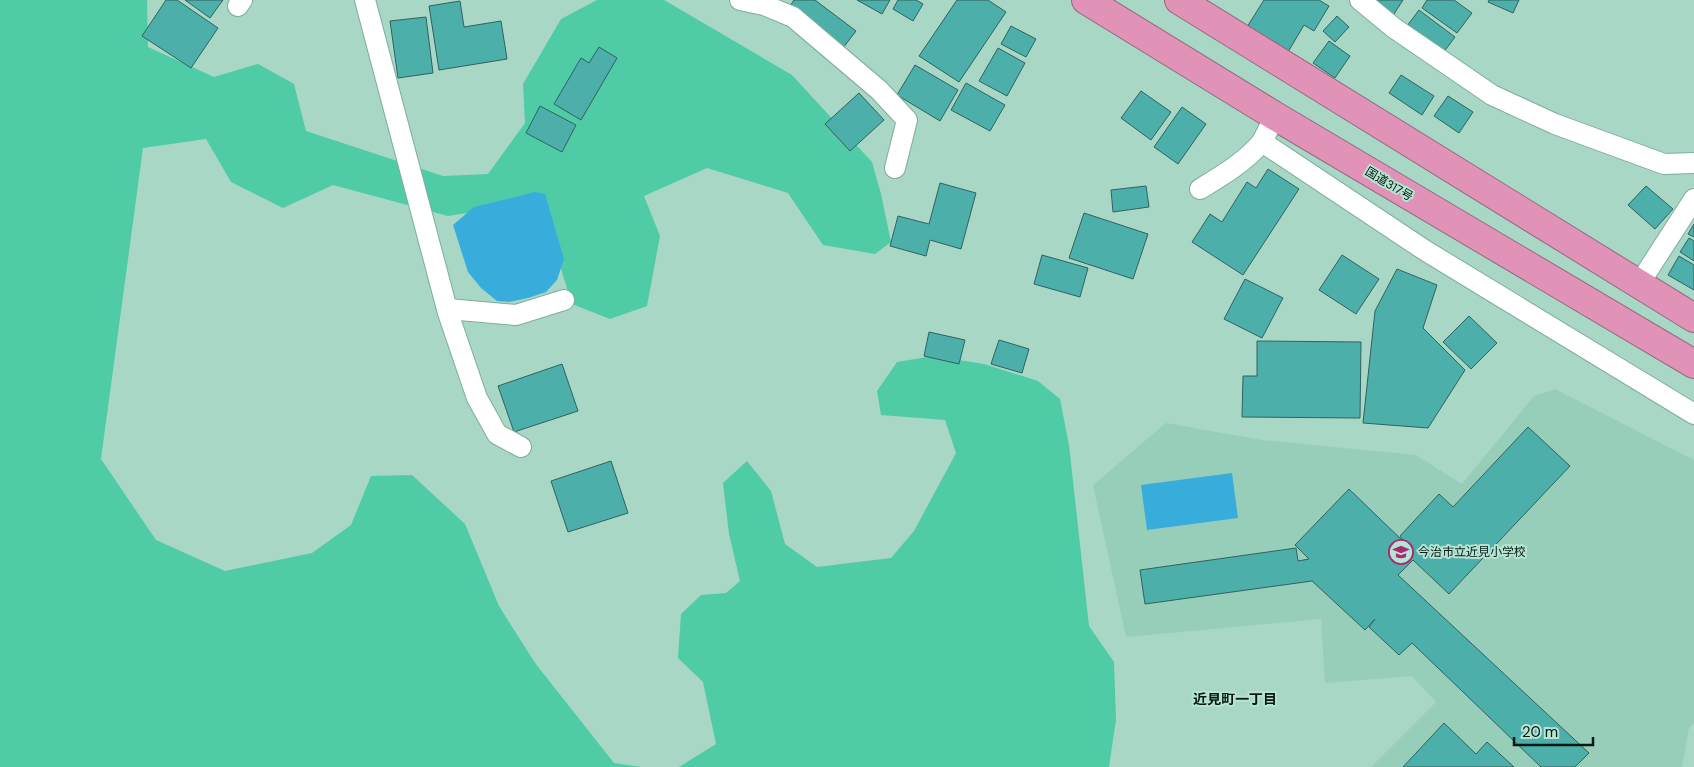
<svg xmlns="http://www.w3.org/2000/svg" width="1694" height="767" font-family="'DM Sans','Noto Sans JP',sans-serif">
	<rect width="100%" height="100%" fill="#a8d7c6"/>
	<path fill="#97ceba" d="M1555,389L1694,460V723L1689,728L1682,767H1371L1436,702L1412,676L1325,683L1321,619L1126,637L1093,485L1166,423L1262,440L1416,455L1462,484L1534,396Z"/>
	<g fill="#4fcba6">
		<path d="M0,0H147L148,47L214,77L258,64L294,84L306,131L443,176L488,174L525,123L523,84L561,19L597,0H664L792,75L872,162L881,194L891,242L875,254L823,245L788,193L707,168L644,196L660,236L647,306L610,319L572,304L540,202L448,216L333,185L283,208L231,182L206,139L143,148L101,459L156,540L225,571L312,553L351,525L371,476L412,475L465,524L499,606L535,663L614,763L641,767H0Z"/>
		<path d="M933,356L984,364L1038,381L1060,399L1069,445L1089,626L1114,662L1116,720L1109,767H679L716,744L703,682L678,658L681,614L701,595L726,593L740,581L729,534L723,483L747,461L771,491L785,544L817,567L891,558L914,531L956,453L945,420L881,415L877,391L897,362Z"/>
	</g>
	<g fill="#38addc">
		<path d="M535,192L545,194L564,259L557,280L546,292L528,298L509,302L497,301L481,288L468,272L453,225L474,207Z"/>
		<path d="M1232,473L1238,518L1147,530L1141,485Z"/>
	</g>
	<g fill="#4dafa9" stroke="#30625f">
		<path d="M166,0H177L218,28L191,68L142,36Z"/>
		<path d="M185,0H223L210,18Z"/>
		<path d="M794,0H815L856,31L840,52L790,6Z"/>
		<path d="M857,0H890L882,14Z"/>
		<path d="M898,0H916L923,4L913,21L893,9Z"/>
		<path d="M957,0H988L1006,12L959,82L919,56Z"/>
		<path d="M1264,0H1319L1329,6L1314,31L1304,25L1288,52L1247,27Z"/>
		<path d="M1366,0H1403L1392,17Z"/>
		<path d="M1427,0H1454L1472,13L1457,33L1422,8Z"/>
		<path d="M1489,0H1519L1513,13L1488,2Z"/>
		<path d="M460,1L464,27L501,21L507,59L439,70L429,6Z"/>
		<path d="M1419,10L1455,37L1440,57L1404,30Z"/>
		<path d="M1337,16L1349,27L1335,42L1323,31Z"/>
		<path d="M426,17L433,73L398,78L390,21Z"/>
		<path d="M1011,26L1036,39L1026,57L1001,44Z"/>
		<path d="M1329,41L1350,56L1335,78L1313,63Z"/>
		<path d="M599,47L617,58L581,120L554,104L581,58L589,63Z"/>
		<path d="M998,48L1025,63L1007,96L979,81Z"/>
		<path d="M915,65L958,90L940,121L897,95Z"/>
		<path d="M1401,75L1434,96L1422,115L1389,93Z"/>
		<path d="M966,83L1005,105L990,131L951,110Z"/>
		<path d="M1141,91L1171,112L1151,140L1121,118Z"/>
		<path d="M859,93L884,120L850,151L825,124Z"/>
		<path d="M1448,96L1473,112L1459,133L1434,116Z"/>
		<path d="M540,106L576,125L562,152L526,133Z"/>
		<path d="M1182,107L1206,124L1178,164L1154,147Z"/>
		<path d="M1268,169L1299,189L1243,275L1192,242L1210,214L1222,222L1247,182L1256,188Z"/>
		<path d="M940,183L976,193L961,249L930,240L926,256L890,246L898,216L929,224Z"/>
		<path d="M1146,186L1149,207L1113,212L1111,190Z"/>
		<path d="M1646,186L1673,209L1655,229L1628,205Z"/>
		<path d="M1084,213L1148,234L1133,279L1069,258Z"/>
		<path d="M1694,224V237L1688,234Z"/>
		<path d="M1689,238L1694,241V261L1680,252Z"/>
		<path d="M1042,255L1088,268L1080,297L1034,284Z"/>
		<path d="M1342,255L1379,279L1356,314L1319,290Z"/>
		<path d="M1679,256L1694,265V290L1668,275Z"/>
		<path d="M1397,269L1437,285L1423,328L1465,370L1428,428L1363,423L1375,311Z"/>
		<path d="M1245,279L1283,298L1262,338L1224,319Z"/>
		<path d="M1469,316L1497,343L1471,369L1443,342Z"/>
		<path d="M929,332L965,340L959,364L924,356Z"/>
		<path d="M999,340L1029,349L1022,373L991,364Z"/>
		<path d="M1257,341L1361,342L1360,418L1242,417L1243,376H1257Z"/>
		<path d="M562,364L578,411L514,432L498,386Z"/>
		<path d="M1528,427L1570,466L1449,594L1413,560L1398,575L1589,753L1575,767H1541L1412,643L1399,655L1369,627L1375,619L1365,630L1312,581L1145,604L1140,570L1296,548L1298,561L1309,559L1295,545L1349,489L1405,543L1400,536L1439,494L1453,507Z"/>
		<path d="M611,461L628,513L568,532L551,481Z"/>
		<path d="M1444,723L1476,754L1487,742L1514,767H1403Z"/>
	</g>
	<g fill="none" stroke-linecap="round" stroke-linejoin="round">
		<defs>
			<g id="street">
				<path d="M365,0L448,313L477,398L497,434L521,447"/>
				<path d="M740,0L764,5L793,17L879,90L907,120L895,168"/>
				<path d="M1360,0L1394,28L1492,95L1555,124L1664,164L1694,163"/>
				<path d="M238,6L242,0"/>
				<path d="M1275,116L1262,142L1426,251L1694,414"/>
				<path d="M1200,189C1223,175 1245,162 1262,142"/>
				<path d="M1639,284L1694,199"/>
				<path d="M448,309L516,315L564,300"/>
			</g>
			<g id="highway">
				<path d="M1086,0L1275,116L1694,364"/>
				<path d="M1179,0L1694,318"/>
			</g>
		</defs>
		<use href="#street" stroke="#7fad9c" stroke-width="22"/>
		<use href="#highway" stroke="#94687e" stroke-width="30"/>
		<use href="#street" stroke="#fff" stroke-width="20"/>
		<use href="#highway" stroke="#e092b7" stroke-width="28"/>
	</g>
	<defs>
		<symbol id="school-ring" viewBox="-11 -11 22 22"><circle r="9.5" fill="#b5e4d2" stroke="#aa2874" stroke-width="1.5"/><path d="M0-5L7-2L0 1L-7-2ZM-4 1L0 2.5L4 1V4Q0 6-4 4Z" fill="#aa2874"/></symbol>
	</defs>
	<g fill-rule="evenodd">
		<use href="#school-ring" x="1387" y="538" width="28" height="28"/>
	</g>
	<g text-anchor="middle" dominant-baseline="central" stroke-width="4" stroke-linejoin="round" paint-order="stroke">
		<g font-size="12" fill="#071913" stroke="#b5e4d2">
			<text transform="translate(1389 184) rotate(31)">国道317号</text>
		</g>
		<g font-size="12" fill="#071913" stroke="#b5e4d2" text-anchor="start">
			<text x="1418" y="552">今治市立近見小学校</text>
		</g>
		<g font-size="14" font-weight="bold" fill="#071913" stroke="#b5e4d2">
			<text x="1235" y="699">近見町一丁目</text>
		</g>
	</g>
	<path d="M1514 737v8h79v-8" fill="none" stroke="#071913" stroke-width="2.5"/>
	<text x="1522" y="737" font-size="15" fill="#071913" stroke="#b5e4d2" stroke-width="4" paint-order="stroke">20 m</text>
</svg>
